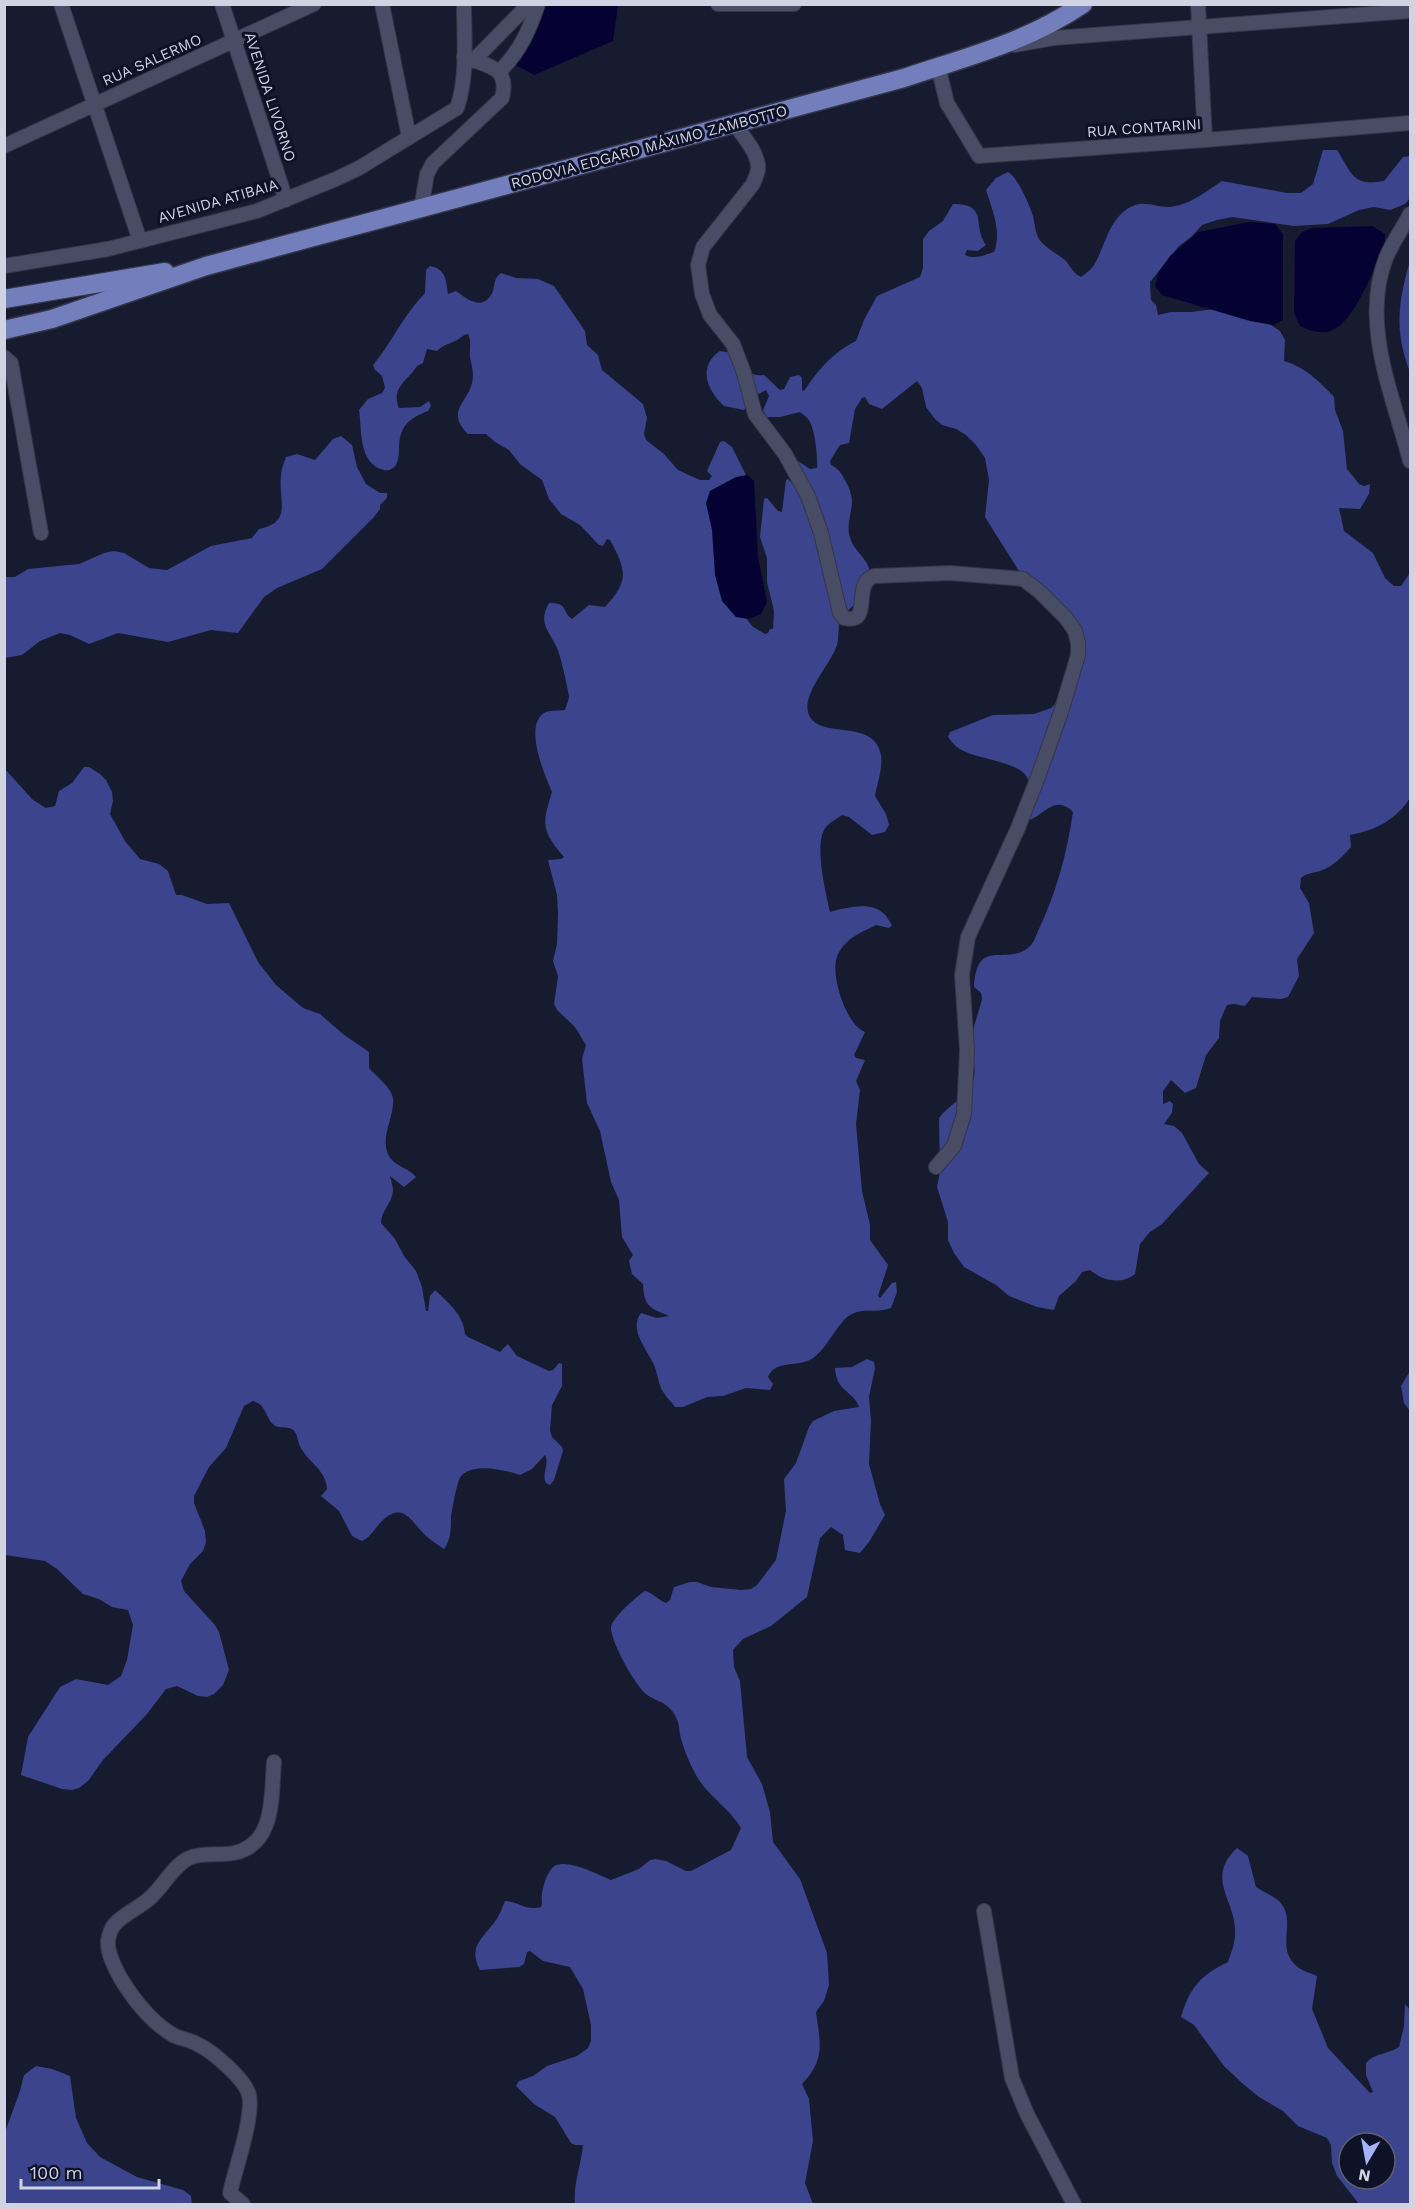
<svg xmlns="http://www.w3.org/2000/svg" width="1415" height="2209" font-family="'Work Sans',sans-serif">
	<rect width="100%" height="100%" fill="#171b30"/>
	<g fill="#3b448c" fill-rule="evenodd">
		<path d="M1323,150H1337C1352,173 1352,187 1384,181L1403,157L1410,156V198L1405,204L1390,210L1374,207L1359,210L1328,224L1294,226L1232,217L1217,220L1202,225L1191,237L1179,246L1150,282L1151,300L1156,305L1158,315L1171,312H1191L1230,307L1253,320L1271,325L1280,331L1285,340L1284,361C1305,367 1319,381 1334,397L1335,410L1343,431L1347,469L1359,484L1364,486L1370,484L1369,494L1360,509L1339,508L1344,531L1373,553L1385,578L1394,586H1401L1410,573V798C1396,820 1376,830 1350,835L1351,847C1341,858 1334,866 1320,871C1313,873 1307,873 1301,878L1300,888L1309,903L1314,933L1297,959L1299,976L1288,997L1281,999L1252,997L1245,1006L1234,1004L1227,1005L1220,1021L1219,1038L1206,1055L1196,1088L1185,1093L1171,1080L1163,1091V1104L1170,1101L1173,1104L1172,1113L1164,1124L1174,1126L1182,1133L1199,1164L1209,1173L1162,1224L1150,1232L1140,1244L1135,1274C1121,1285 1103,1281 1090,1270L1082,1272L1076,1281L1059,1296L1054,1310L1037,1307L1009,1296L996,1285L964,1267L954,1253L948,1240V1222L937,1187L940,1172L939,1118C949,1104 965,1099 972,1084C978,1071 971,1054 972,1041C972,1028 979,1012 982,999L981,993L974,987C977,936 1006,967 1029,947C1033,944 1036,936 1038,931C1056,894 1067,853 1073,812C1053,792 1042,820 1025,821C1019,805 1030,794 1028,780C1025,763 979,759 966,752C958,749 953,744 948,737L950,732L993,715L1034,714L1051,708L1059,700L1079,637L1024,579L985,517L989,480L985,458L976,445L966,435L956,429L942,425L935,419L926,407L922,388L917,381L882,409L869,404L865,397L862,398L855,409L849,443L840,445L830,461L831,465C839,469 842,474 846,482C860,507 844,516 850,538C854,551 867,558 870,571L854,605L840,618C838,627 839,638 837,645C831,664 803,692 808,712C816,742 874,716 881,755C883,768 877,784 875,796L886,814L889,825L885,832L872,835L849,817L842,815C837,819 830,822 826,827C813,843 826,893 830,912C845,908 870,901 883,913C887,916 889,921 892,925L889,928L876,925C860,933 844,939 837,957C830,975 846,1025 865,1032L854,1055L856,1058L865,1060L856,1081L860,1090L856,1124L862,1191L870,1225V1240L888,1265L878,1296L880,1298L892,1283L896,1282L897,1292L891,1308C875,1314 863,1307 850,1315C838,1322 827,1349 813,1358C799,1368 775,1359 768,1377L773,1384L770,1390L746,1388L723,1396L707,1397L683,1407H675C671,1401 664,1395 661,1388C658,1381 657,1372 654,1365C648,1351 628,1329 641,1313L657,1318L669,1316C650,1308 644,1307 643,1284L632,1274L629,1261L633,1255L622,1237L619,1200L611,1182L600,1131L587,1103L582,1059L586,1045L575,1027L557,1010L554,1004L558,976L553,961L557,944L558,913L557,895L548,860L561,859L564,857C541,830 542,824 552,792C545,776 522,723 546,712C551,710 559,711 565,710C566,706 569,700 569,696C568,689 560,652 556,646C548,630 538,622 549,603C569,603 561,611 572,619L589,605L605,607C630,580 626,570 610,540L607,539L603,546L599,545L580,525L561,514L549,499L542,480L520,464L509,450L495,442L486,434H468C443,409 472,402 473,376C473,369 471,363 470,357C469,349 472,341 468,334C462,335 460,339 455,341C447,345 443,345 437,351L427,349L423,363L417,366C409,380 390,387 399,408L420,407L429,401L431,406L428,411C410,418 400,425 399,447C399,453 399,459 396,465C393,469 389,471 384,470C358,464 362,429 359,410L368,399L382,393L385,388L382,376L375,370L373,365C392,342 404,314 425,293L426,270L430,266C446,269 446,280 448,294L456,291C468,300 484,312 493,291C495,283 494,278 501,273L516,278L538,279L554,286L585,331L587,345L598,355L602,370L643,404L647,418L644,434L646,440L664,454L678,470L700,480H709L712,476L707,471L720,442L724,441L732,447L748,479L743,614L752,626L765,634L768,633L770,629H773L774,611L767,582V558L760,537L764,499L767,498L778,511L782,512L786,480L788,479L793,484L795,483L798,461L810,469L817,468C818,458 815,427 808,419C807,417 802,414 800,412L780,417H766L763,410L769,396L766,390L757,395L744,410L724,406C707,390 697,367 720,351L733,353C742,365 747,377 764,375L780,390L784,389L790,377L799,375L802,378V390L804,391C819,369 832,353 856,341L864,320L877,296L920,277L923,268V239L929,231L943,221L953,204C989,204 972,225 986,245L978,251L967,250L965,255C975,260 984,255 994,252C1002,232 992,209 986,190L996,178L1008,172C1017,176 1030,206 1033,216C1035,224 1035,232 1039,239C1046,249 1057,253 1065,260C1071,267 1073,273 1081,277C1085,274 1091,270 1094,265C1106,245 1109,215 1135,205C1146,201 1157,207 1168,207C1189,206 1205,192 1222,181L1287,193H1301L1313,184Z"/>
		<path d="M1410,261V372C1394,331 1398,302 1410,261Z"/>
		<path d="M341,436L352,445L357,467L366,484L380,493H387V498L380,505V509L374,517L322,569L277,588L264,597L238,633L211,630L168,642L118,633L89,644L70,635L60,633L40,641L22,655L5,658V577H15L28,569L79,564L104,553L114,551L124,553L149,568L167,570L211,546L252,538L259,529C293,522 278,501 281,475C281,469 284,463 286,457L297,454L315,460L333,439Z"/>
		<path d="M84,767H89L100,774L106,780L112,792L113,801L110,814L125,841L140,859L159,864L168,871L176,895H182L207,904L229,903L258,962L276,985L303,1008L320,1014L343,1034L369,1052V1068C376,1076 391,1087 393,1098C395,1116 380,1136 388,1154C394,1167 408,1167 416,1177L404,1187L390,1176C391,1180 393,1187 393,1191C392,1203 381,1211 381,1223L395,1239L404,1256L416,1271L422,1287L426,1311H428L430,1296L435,1290C448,1302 464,1316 465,1334L468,1337L500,1352L508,1344L517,1356L549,1371L553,1370L559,1363L562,1364V1386L552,1405L550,1430L552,1437L562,1447L563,1451L554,1480L550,1485L546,1483C541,1474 550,1464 545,1455L532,1469L520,1475C505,1470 474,1462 461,1476C457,1481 452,1510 451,1517C451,1528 451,1540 444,1549C437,1544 430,1540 424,1534C411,1521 403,1501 382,1521C375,1528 371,1537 362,1541L352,1536L339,1511L321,1496L327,1489C326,1469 307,1462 300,1446C297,1440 298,1433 292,1429C287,1426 280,1429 274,1425C265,1418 267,1405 253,1401L244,1406L226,1448L209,1467L194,1496V1503L205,1531L206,1542L203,1551L190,1564L181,1581L184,1591L215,1625L219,1632L229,1670L223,1685L214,1694L207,1697L198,1696L177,1686L166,1689L147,1714L103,1760L88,1781L79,1788L72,1790L62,1789L21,1775L28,1737L60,1687L76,1679L108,1685L121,1676L127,1660L133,1625L128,1610L112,1607L99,1599L83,1594L57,1569L45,1561L5,1555L4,768L33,800L46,808L55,806L59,791L72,783Z"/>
		<path d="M867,1359L874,1362L875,1368L869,1397L871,1421L869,1464L880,1504L885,1515L869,1542L860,1553L845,1550L843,1535L831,1527L820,1538L807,1597L771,1626L743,1639L733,1650L734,1667L740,1681L747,1757L762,1784L770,1812L773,1842L800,1879L827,1953L829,1985L824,2001L816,2012C820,2043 826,2059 802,2084L809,2099L813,2141L805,2183L813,2204H575C573,2185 581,2165 583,2145H575L571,2143L555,2117L534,2104L516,2086L519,2081L533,2076L547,2066L577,2056L588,2048L591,2041V2025L583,1989L570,1967L543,1961L530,1951L527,1952L524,1964L519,1967L480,1970C468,1947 481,1940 494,1923C499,1917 502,1908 505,1901C521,1902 524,1911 541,1907C543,1902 541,1899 542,1893C543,1887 546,1876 550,1871C559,1853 598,1875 611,1880L639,1869L650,1860L655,1859L666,1861L686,1871H691L731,1850L741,1828C730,1809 711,1798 699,1780C692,1769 686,1755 682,1742C678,1730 681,1724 673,1712C666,1702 656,1701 647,1695C636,1687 610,1641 611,1627C612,1618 637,1596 645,1591C652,1592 658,1600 666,1603L670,1600L674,1587L690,1582H697L711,1587L741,1590L751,1589L757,1585L776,1560L786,1511L784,1479L796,1463L809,1427L813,1421L834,1411L859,1407C854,1391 836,1392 835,1368L852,1367Z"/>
		<path d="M1410,1371V1411L1404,1403L1401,1386Z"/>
		<path d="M1237,1848L1248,1856L1256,1887C1263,1892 1274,1896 1280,1902C1298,1922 1273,1949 1299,1968C1305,1972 1311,1973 1317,1976L1312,2009L1328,2048L1370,2093L1373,2092L1366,2075V2063C1374,2053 1389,2054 1399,2047L1404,2026L1405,2004L1410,2010V2204H1359L1337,2176L1332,2163L1331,2145L1327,2138L1298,2126L1283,2111L1259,2097L1242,2083L1224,2066L1194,2025L1181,2017C1190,1987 1201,1975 1228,1962C1231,1953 1235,1944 1235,1934C1237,1901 1204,1879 1237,1848ZM1349,2143H1385V2179H1349Z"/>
		<path d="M36,2066L52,2069L70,2076L76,2118L87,2143L100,2157L137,2177L183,2190L191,2196L192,2204H5V2132L20,2091L24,2075Z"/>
	</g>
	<g fill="#060133">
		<path d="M543,5H618L613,41L534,75L516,65L528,42Z"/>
		<path d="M1249,222L1275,224L1283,234V320L1273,325L1250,321L1162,295L1155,286L1158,273L1170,256L1198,232Z"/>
		<path d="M1372,226L1385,234V244C1374,267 1354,327 1327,332C1317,333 1308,330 1300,326L1294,313L1295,241L1302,232L1312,228Z"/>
		<path d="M747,475L754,481L758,557L767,602L761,614L749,619L736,617L722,601L715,575L712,530L706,503L710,491L736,477Z"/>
	</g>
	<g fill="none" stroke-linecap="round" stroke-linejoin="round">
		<defs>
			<g id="minor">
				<path d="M61,4L140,241"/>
				<path d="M222,4L286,200"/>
				<path d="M382,4L409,137"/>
				<path d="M718,4H794"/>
				<path d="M1198,4L1205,140"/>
				<path d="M1015,45L1054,38L1410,11"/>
				<path d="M473,61L529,4"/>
				<path d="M938,66L947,103L979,156L1205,140L1410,123"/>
				<path d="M500,71C520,51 529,31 538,4"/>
				<path d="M734,123C742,135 757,151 758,166C759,172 755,178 753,184L703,247L698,265L702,294L710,315L733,344L744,373L755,414L785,454L808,496L821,533L840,613L844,618C874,625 851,584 874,576L950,573L1023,579L1040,592L1066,618L1075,631L1078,643V655L1061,712L1038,777L1018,828L968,937L962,975L967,1050L964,1114L954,1146L936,1167"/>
				<path d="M4,146L314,4"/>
				<path d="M421,209L427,174L433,163L502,98C510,67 488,66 464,57"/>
				<path d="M1410,214C1403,228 1392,243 1386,258C1360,324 1394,398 1410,461"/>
				<path d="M4,266L108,249L257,211L336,179L359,168L457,108C468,76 464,38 464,4"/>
				<path d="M4,357L11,363L41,533"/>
				<path d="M984,1911L1012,2078L1027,2114L1074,2204"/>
				<path d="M243,2204L230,2193C235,2169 254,2117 249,2095C245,2079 213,2052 199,2045C191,2040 181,2039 173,2035C151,2022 134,2000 121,1979C115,1968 107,1953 108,1941C109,1935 111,1928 115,1924C125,1913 141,1907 151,1897C164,1885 174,1865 189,1858C203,1852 220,1856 234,1853C276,1844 271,1795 274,1762"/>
			</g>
			<g id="major">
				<path d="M4,299L165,272"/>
				<path d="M4,330L52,319L206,266L904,78C969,56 1025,43 1083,4"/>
			</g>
		</defs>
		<use href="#minor" stroke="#353648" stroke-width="16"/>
		<use href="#major" stroke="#353648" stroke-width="21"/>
		<use href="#minor" stroke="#484d65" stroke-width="14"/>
		<use href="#major" stroke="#737fbd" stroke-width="18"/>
	</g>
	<g text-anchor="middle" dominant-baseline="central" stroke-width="6" stroke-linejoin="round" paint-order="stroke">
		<g font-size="15" fill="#d0d3e2" stroke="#0e1226">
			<text transform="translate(152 60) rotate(-24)">RUA SALERMO</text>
			<text transform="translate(270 97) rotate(72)">AVENIDA LIVORNO</text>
			<text transform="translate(1144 128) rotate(-4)">RUA CONTARINI</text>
			<text transform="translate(649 147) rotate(-15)">RODOVIA EDGARD MÁXIMO ZAMBOTTO</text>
			<text transform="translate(218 201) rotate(-16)">AVENIDA ATIBAIA</text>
		</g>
	</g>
	<rect width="1415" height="2209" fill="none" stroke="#d0d3e2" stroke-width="12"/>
	<g transform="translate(1367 2161) rotate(190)"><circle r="28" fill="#0e1226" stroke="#5c5f71" stroke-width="1.5"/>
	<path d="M0-4.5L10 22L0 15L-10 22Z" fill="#a3b2fd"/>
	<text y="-9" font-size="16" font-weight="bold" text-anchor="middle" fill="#d0d3e2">N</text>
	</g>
	<path d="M21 2179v9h138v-9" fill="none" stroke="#d0d3e2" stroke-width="3"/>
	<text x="30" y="2179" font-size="18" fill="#d0d3e2" stroke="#0e1226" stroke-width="4.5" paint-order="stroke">100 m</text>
</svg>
